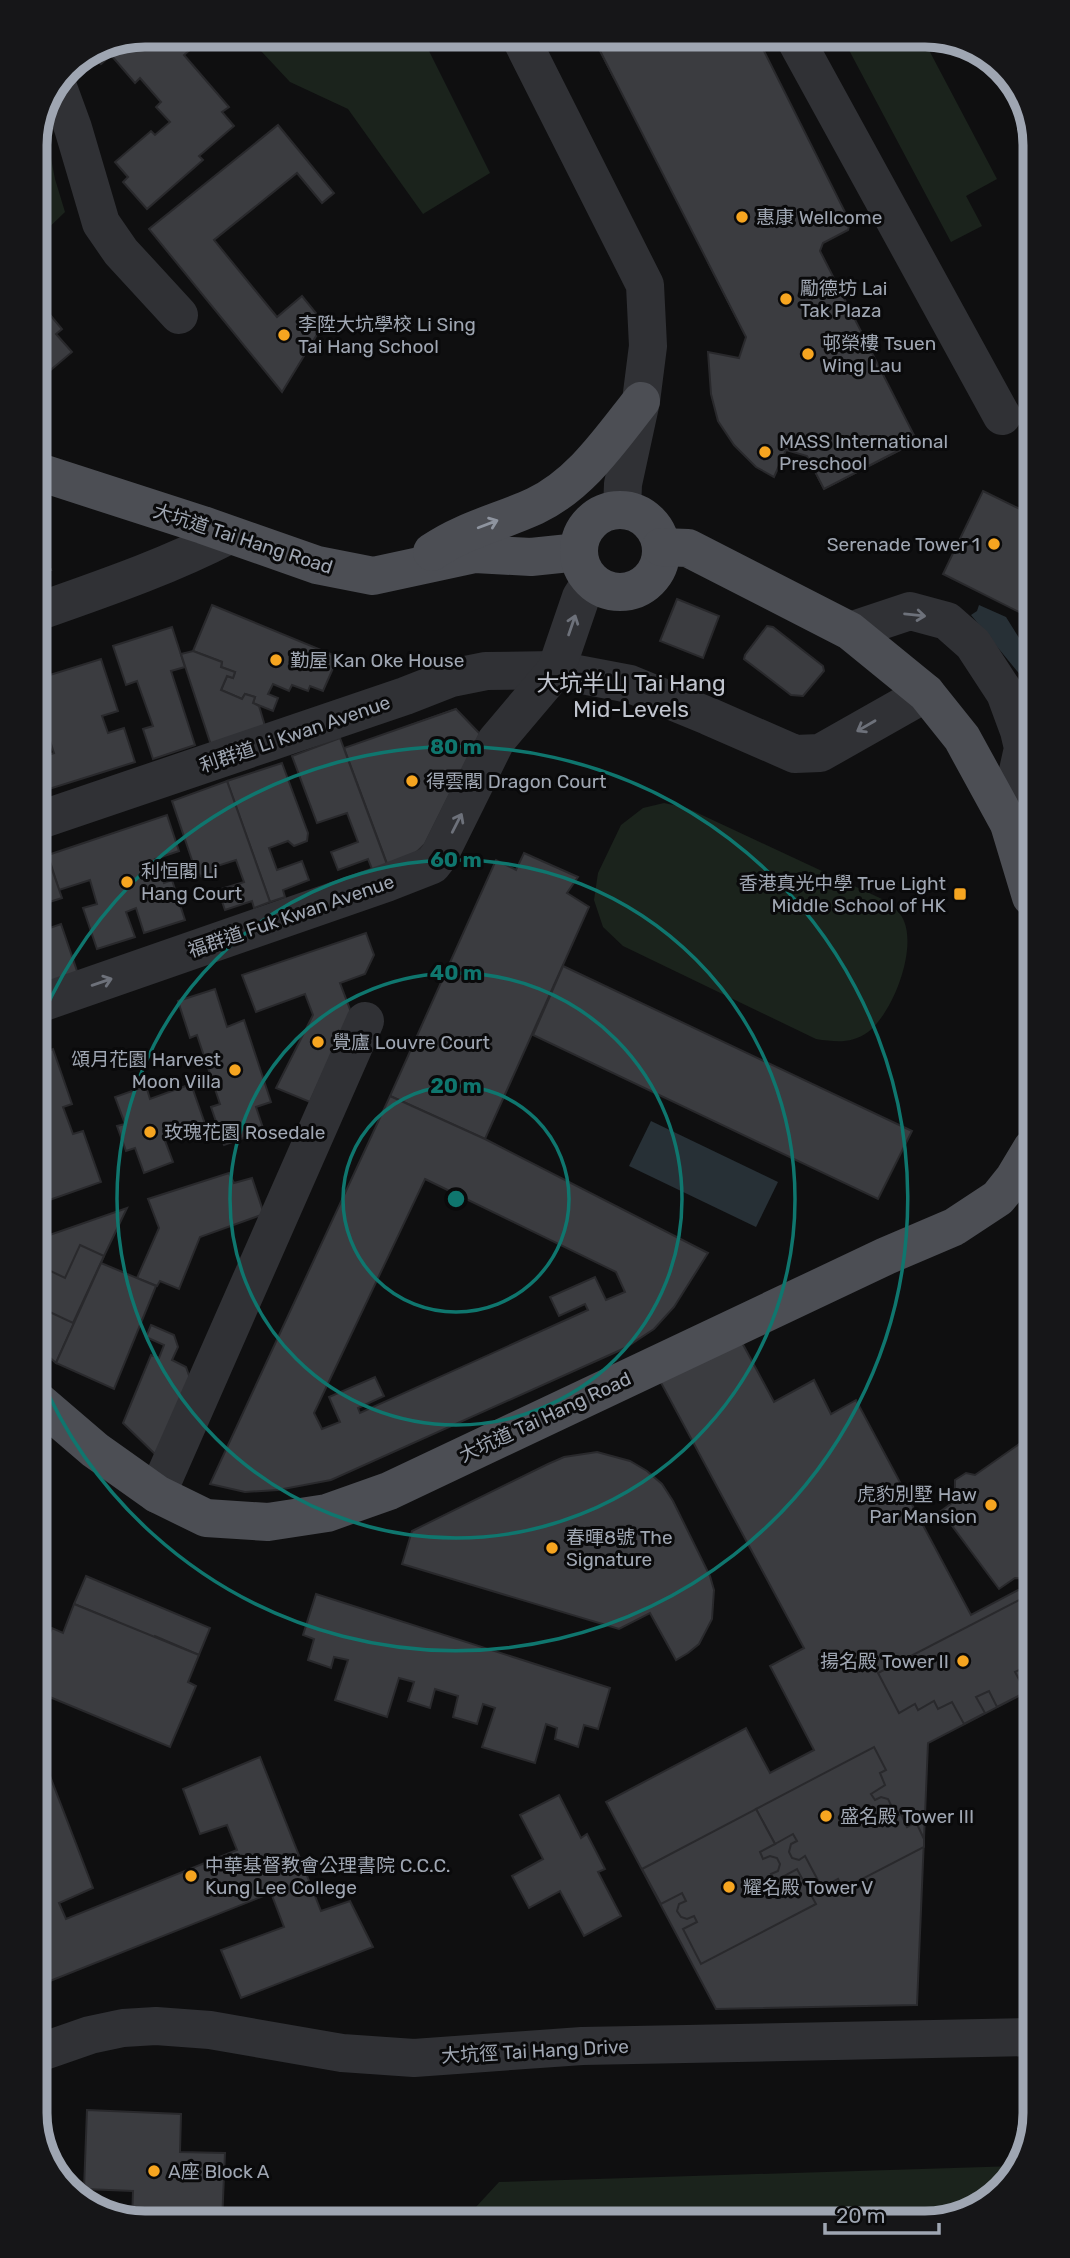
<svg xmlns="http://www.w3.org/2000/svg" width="1070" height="2258" font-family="Rubik,'Noto Sans TC',sans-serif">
	<rect width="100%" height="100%" fill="#0f0f10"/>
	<g fill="#1b231c">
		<path d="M246,35H421L490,173L423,214L348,109L290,82Z"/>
		<path d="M841,35H921L997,179L966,196L982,226L951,242Z"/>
		<path d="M41,124L47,137L55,179L65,212L36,240L35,138Z"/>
		<path d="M664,803L687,808L882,899C888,904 899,910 902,917C919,946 893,1013 868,1032C851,1044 836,1042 816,1039L623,946L603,927L594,900L598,873L621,825L643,808Z"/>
		<path d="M1017,2166L1013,2180L961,2217L464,2220L499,2182Z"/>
	</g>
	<g fill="#273036">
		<path d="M979,605L1006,617L1024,646L1031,642V688L971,615L977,611Z"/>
		<path d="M651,1121L778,1182L756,1227L629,1166Z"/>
	</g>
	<g fill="#3b3c40" stroke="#29292c" stroke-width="2" fill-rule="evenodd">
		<path d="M145,35H181L192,48L184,55L229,107L222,112L234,126L199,156L203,160L147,209L123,182L128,177L115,162L151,131L155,135L170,122L156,107L161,102L140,78L135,83L111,55L101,64L94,56Z"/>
		<path d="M592,35H744L839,221L802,241L908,446L824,489L708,262L742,245L647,60L614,78Z"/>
		<path d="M592,35H756L850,222L848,230L823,243L820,251L917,441L824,489L807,456L786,450L774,477L756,467L734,445L718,421L711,394L708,352L739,358L746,337Z"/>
		<path d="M278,125L334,193L322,203L297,173L214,240L277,317L302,296L324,323L282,392L149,229Z"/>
		<path d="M36,298L62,329L56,334L72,352L40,379L36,374Z"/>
		<path d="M983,491L1030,514L1031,618L943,574Z"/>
		<path d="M36,541L51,570L36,577Z"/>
		<path d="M36,541L51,570L36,577Z"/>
		<path d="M677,599L719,616L703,658L660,641Z"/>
		<path d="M212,605L338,657L323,691L310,686L308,691L292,685L289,691L273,684L268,694L278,698L273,711L253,703L255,697L245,694L242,699L221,690L227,676L233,678L235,672L221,667L222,662L193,651Z"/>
		<path d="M767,626L773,627L823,666L824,671L803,696L791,695L744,659L745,655Z"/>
		<path d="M172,627L185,667L171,671L195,745L153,759L143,729L153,726L137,681L126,685L113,646Z"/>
		<path d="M193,651L222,662L221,667L235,672L233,678L227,676L221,690L242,699L245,694L255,697L253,703L259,706L265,726L211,745L181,654Z"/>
		<path d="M101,659L118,711L102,716L108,733L124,728L135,762L49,789L39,758L54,753L48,735L37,739V679Z"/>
		<path d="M456,709L471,753L467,765H458L437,805L441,812L425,844L393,855L372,799L387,794L385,788L364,775L388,733L407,743L413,741L408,726Z"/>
		<path d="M456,709L480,734L425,844L407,861L389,869L344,748Z"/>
		<path d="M340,738L389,870L372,869L368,859L338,870L331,852L358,842L347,813L317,823L292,756Z"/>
		<path d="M282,763L308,833L307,841L294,846L288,841L269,848L277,870L302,861L309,880L283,890L285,897L270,902L227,781Z"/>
		<path d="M227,781L270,902L254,908L252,901L225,910L218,890L244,882L236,860L217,866L215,874L203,878L196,872L172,801Z"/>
		<path d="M167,815L179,851L155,859L164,883L172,880L185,920L144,933L136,908L126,912L135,937L97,949L83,908L97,904L90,880L59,890L48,855Z"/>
		<path d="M524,853L578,877L567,893L589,907L485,1139L390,1096L496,860L516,870Z"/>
		<path d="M47,855L62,898L37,906V858Z"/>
		<path d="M37,911L44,930L61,924L78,974L41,987L38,978Z"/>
		<path d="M366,933L374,955L365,974L340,983L351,1012L310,1102L276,1088L313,1015L305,994L256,1012L242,975Z"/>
		<path d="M563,966L912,1131L878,1199L533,1035Z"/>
		<path d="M215,989L227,1027L244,1020L271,1102L256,1107L264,1131L224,1145L211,1107L220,1104L197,1035L190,1038L178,1001Z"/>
		<path d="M53,1049L72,1104L63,1107L73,1134L83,1131L101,1182L38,1204V1055Z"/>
		<path d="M191,1084L205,1124L164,1138L173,1162L144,1173L135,1148L126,1151L117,1126L125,1124L115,1097L146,1086L150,1099Z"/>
		<path d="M390,1096L485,1139L708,1253L674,1307L654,1329L625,1348L331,1480L278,1490L245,1492L210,1484ZM425,1179L616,1272L625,1292L606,1300L595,1277L550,1297L559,1316L585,1304L588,1310L360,1413L358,1408L384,1396L375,1377L329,1397L340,1422L322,1429L314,1413Z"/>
		<path d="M229,1173L234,1183L252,1178L264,1214L200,1237L179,1289L160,1281L157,1286L137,1278L159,1228L148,1199Z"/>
		<path d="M127,1208L104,1256L56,1363L39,1348L38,1239Z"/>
		<path d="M80,1245L104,1256L73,1323L39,1307L38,1265L65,1278Z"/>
		<path d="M101,1263L156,1286L114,1389L56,1363Z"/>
		<path d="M151,1325L174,1335L178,1347L172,1360L186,1367L192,1384L155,1454L123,1423L151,1355L159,1358L164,1345L146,1337Z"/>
		<path d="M739,1337L774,1402L814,1380L831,1414L856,1400L971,1615L1018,1590L1033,1592L1034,1688L928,1743L917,2005L716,2009L606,1802L746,1728L770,1773L814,1750L770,1666L804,1648L659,1379Z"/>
		<path d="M1033,1426V1574L1025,1579L1015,1578L999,1589L941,1511L956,1500L951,1492L955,1489V1480L966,1473L975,1475L1025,1440L1021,1434Z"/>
		<path d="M597,1452L630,1461L647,1471L662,1484L673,1501L710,1576L714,1590L712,1619L699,1644L688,1653L676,1660L650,1613L619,1629L402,1564L412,1531L548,1464L564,1457Z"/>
		<path d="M86,1576L210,1628L199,1655L155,1636L147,1655L137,1650L135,1656L116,1648L119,1642L109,1638L116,1621L74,1604Z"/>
		<path d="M316,1594L610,1688L598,1729L584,1725L578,1747L555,1739L557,1728L546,1724L535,1763L482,1747L495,1708L483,1704L477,1724L453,1717L458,1696L435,1689L430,1708L408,1701L414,1682L399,1678L387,1717L335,1700L348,1660L334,1657L331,1668L308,1660L314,1639L303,1635Z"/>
		<path d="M1029,1595L1033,1603L1034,1650L1022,1656L1027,1666L1015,1672L1026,1692L997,1707L989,1691L976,1697L985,1713L964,1724L952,1702L938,1709L934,1701L918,1710L915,1704L899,1713L878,1673Z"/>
		<path d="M74,1604L199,1655L188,1682L196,1686L170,1747L40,1693V1659L52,1628L63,1633Z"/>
		<path d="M874,1747L886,1770L880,1773L885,1785L871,1794L875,1800L881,1797L888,1799L891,1805L889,1812L892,1819L901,1814L907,1827L916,1822L924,1839V1847L843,1889L838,1879L822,1888L805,1856L799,1860L792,1858L789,1852L791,1844L797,1841L793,1834L775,1844L756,1809Z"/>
		<path d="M40,1750L93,1888L59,1903L66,1919L237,1850L227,1825L200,1834L183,1789L260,1757L321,1911L350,1901L373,1947L241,1998L221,1950L284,1927L271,1893L40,1985Z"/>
		<path d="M559,1795L581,1838L587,1834L605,1869L598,1872L621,1916L584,1936L560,1891L529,1908L512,1876L543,1859L520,1815Z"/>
		<path d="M756,1809L775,1844L760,1852L763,1859L770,1856L777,1858L780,1864L778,1871L771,1874L775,1881L797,1869L816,1904L701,1964L683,1929L697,1922L694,1916L687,1919L681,1917L677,1911L679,1904L686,1901L682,1893L661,1904L642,1869Z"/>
		<path d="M87,2110L181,2114L180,2152L225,2153L222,2222L137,2223L132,2221L133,2191L84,2189Z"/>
		<path d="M264,2212L359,2215V2221L264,2222Z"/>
	</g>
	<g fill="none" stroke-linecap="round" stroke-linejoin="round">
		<g stroke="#303135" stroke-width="38">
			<path d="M519,35L645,285L648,346L641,401L623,484L622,510"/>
			<path d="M793,35L1002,416"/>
			<path d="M58,87L73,128L101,223L121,252L179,315"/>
			<path d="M37,612C102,589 167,567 229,535"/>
			<path d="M850,631L910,611L947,621L973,644L1005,693L1019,731L1023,748L1012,798L1009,824"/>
			<path d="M37,821L405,696L451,678L486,671L556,670L630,684L708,716L795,754L820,753L926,693"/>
			<path d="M38,1004L386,883L432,865L439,856L496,741L556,670L581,597L591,581"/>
			<path d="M157,1494L365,1021"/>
			<path d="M41,2052L90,2035L123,2028L156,2026L210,2030L342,2053L414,2058L582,2046L1035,2037"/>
		</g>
		<g stroke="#4c4e54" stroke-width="38">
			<path d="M36,471L203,525L317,565L373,576L475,554L531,557L579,552"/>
			<circle cx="620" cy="551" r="41"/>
			<path d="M661,547L688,548L850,631L926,693L962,738L1009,824L1031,897"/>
			<path d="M432,552C464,530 500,522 535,506C581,484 610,440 641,401"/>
			<path d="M39,1402L95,1450L157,1494L206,1518L268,1522L327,1513L389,1491L886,1256L954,1227L998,1198L1014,1178L1032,1148"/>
		</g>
	</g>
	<defs><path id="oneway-shaft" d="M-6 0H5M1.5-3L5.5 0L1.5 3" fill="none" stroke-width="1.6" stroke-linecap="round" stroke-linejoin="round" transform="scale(1.75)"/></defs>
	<use stroke="#8e949f" href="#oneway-shaft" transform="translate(488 524) rotate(-21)"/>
	<g stroke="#6d717a">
		<use href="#oneway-shaft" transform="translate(915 615) rotate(6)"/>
		<use href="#oneway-shaft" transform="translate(572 625) rotate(-71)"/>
		<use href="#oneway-shaft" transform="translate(866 726) rotate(150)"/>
		<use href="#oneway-shaft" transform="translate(457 823) rotate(-63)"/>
		<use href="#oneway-shaft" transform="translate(102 982) rotate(-19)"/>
	</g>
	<g fill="none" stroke="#0f766e" stroke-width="3.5">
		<circle cx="456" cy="1199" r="113"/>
		<circle cx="456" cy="1199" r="226"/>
		<circle cx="456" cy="1199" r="339"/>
		<path d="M38 1026A452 452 0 1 1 40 1376"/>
	</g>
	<g fill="#f6a520" stroke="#0a0a0b" stroke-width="2.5">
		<circle cx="742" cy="217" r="7"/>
		<circle cx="786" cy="299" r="7"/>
		<circle cx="284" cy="335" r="7"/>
		<circle cx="808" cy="354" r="7"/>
		<circle cx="765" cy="452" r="7"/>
		<circle cx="994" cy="544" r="7"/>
		<circle cx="276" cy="660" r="7"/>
		<circle cx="412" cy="781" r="7"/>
		<circle cx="127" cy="882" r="7"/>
		<rect x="953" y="887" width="14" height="14" rx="3.5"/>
		<circle cx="318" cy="1042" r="7"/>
		<circle cx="235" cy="1070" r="7"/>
		<circle cx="150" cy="1132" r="7"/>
		<circle cx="991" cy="1505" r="7"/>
		<circle cx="552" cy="1548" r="7"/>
		<circle cx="963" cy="1661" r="7"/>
		<circle cx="826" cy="1816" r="7"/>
		<circle cx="191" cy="1876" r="7"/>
		<circle cx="729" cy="1887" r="7"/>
		<circle cx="154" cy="2171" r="7"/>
	</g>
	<g text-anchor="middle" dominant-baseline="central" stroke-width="6" stroke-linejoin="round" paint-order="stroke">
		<g font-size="19" fill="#9fa6b2" stroke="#0a0a0b" text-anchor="start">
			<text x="756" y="217">惠康 Wellcome</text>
			<text x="800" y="288">勵德坊 Lai<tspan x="800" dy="22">Tak Plaza</tspan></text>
			<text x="298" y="324">李陞大坑學校 Li Sing<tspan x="298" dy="22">Tai Hang School</tspan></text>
			<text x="822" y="343">邨榮樓 Tsuen<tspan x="822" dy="22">Wing Lau</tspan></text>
			<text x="779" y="441">MASS International<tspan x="779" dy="22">Preschool</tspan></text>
			<text x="980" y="544" text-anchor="end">Serenade Tower 1</text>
			<text x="290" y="660">勤屋 Kan Oke House</text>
			<text x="426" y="781">得雲閣 Dragon Court</text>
			<text x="141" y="871">利恒閣 Li<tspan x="141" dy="22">Hang Court</tspan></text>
			<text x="946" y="883" text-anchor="end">香港真光中學 True Light<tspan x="946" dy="22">Middle School of HK</tspan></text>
			<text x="332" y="1042">覺廬 Louvre Court</text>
			<text x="221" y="1059" text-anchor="end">頌月花園 Harvest<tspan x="221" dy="22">Moon Villa</tspan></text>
			<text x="164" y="1132">玫瑰花園 Rosedale</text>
			<text x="977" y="1494" text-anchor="end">虎豹別墅 Haw<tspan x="977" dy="22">Par Mansion</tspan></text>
			<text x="566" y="1537">春暉8號 The<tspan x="566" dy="22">Signature</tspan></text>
			<text x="949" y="1661" text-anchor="end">揚名殿 Tower II</text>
			<text x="840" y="1816">盛名殿 Tower III</text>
			<text x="205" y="1865">中華基督教會公理書院 C.C.C.<tspan x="205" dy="22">Kung Lee College</tspan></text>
			<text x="743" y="1887">耀名殿 Tower V</text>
			<text x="168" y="2171">A座 Block A</text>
		</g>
		<g font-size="19" fill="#9fa6b2" stroke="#0a0a0b">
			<text transform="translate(243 539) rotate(18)">大坑道 Tai Hang Road</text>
			<text transform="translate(295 734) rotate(-19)">利群道 Li Kwan Avenue</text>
			<text transform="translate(291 916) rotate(-19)">福群道 Fuk Kwan Avenue</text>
			<text transform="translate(545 1417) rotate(-25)">大坑道 Tai Hang Road</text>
			<text transform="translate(535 2051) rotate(-3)">大坑徑 Tai Hang Drive</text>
		</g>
		<g font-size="23" fill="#c0c4ce" stroke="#0a0a0b">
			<text x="631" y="683">大坑半山 Tai Hang<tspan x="631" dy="26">Mid-Levels</tspan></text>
		</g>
	</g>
	<path d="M0 0H1070V2258H0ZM145 47H925A98 98 0 0 1 1023 145V2113A98 98 0 0 1 925 2211H145A98 98 0 0 1 47 2113V145A98 98 0 0 1 145 47Z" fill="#161618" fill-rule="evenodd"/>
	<path fill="none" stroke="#9fa6b2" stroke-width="9" d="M145 47H925A98 98 0 0 1 1023 145V2113A98 98 0 0 1 925 2211H145A98 98 0 0 1 47 2113V145A98 98 0 0 1 145 47Z"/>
	<circle cx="456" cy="1199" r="10" fill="#0f766e" stroke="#0a0a0b" stroke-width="3.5"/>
	<g font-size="21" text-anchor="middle" font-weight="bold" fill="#0f766e" stroke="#0a0a0b" stroke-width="6" stroke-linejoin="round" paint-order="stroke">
		<text x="456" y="754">80 m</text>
		<text x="456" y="867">60 m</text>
		<text x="456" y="980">40 m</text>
		<text x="456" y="1093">20 m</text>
	</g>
	<path d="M825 2223v10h114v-10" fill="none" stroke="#9fa6b2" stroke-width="3.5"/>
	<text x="836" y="2223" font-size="21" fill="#9fa6b2" stroke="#0a0a0b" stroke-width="5" paint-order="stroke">20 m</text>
</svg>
